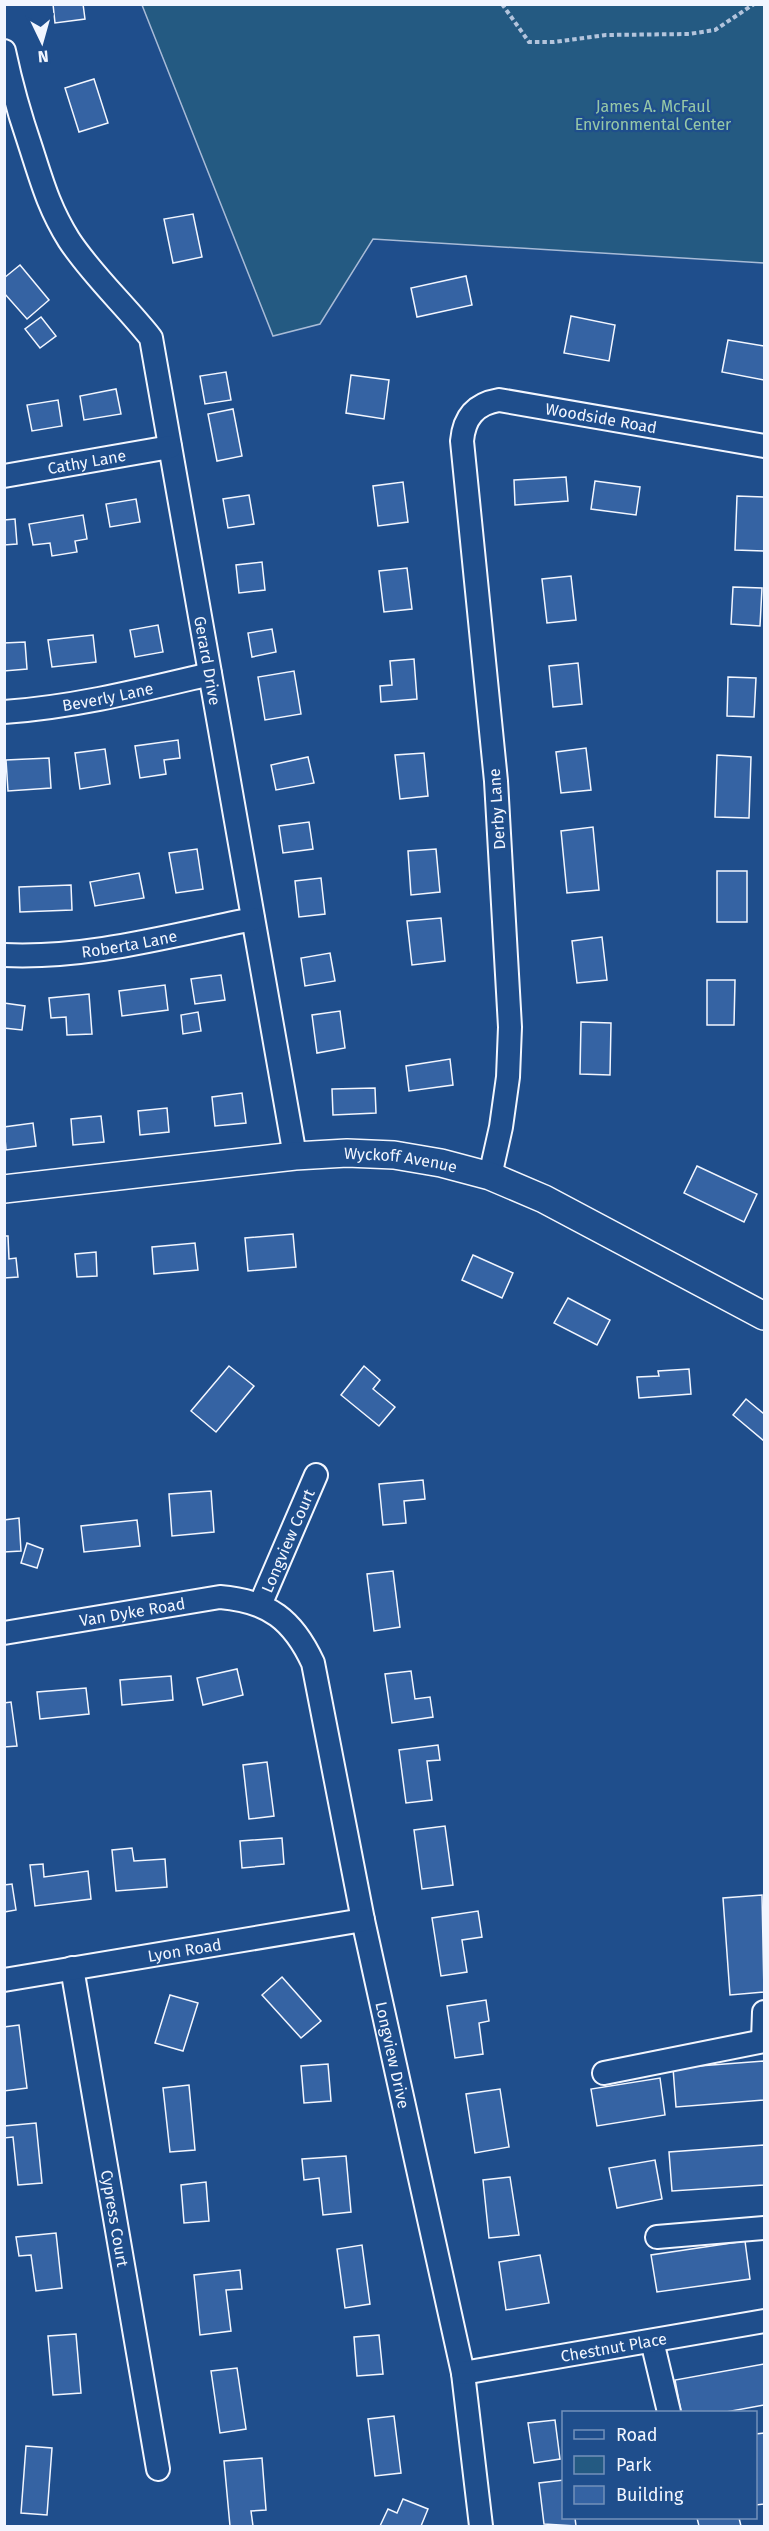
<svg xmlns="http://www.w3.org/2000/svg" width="769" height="2531" font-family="'Fira Sans',sans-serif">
	<rect width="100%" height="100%" fill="#1f4e8c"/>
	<path fill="#245a82" stroke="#a8bbd7" stroke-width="1.5" d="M142,5H764V263L373,239L320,324L273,336Z"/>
	<g fill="#3563a3" stroke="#f2f6ff" stroke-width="1.5">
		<path d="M53,4H83L85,19L55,23Z"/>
		<path d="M94,79L108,123L79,132L65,88Z"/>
		<path d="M193,214L202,257L173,263L164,219Z"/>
		<path d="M20,265L49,300L27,319L4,293V278Z"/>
		<path d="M466,276L472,305L417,317L411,288Z"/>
		<path d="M571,316L615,325L609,361L564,353Z"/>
		<path d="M41,317L56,336L40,348L25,329Z"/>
		<path d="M728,340L764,346V380L722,372Z"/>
		<path d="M226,372L231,400L205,404L200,376Z"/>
		<path d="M351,375L389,380L384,419L346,413Z"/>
		<path d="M116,389L121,414L84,420L80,396Z"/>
		<path d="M58,400L62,426L32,431L27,405Z"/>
		<path d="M233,409L242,456L217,461L208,414Z"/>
		<path d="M566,477L568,501L515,505L514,480Z"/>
		<path d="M595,481L640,487L636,515L591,509Z"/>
		<path d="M403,482L408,522L378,526L373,486Z"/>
		<path d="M249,495L254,524L228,528L223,499Z"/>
		<path d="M737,496L764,497V551L735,550Z"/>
		<path d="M136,499L140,522L110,527L106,504Z"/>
		<path d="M83,515L87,539L75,541L77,552L52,556L50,543L33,545L29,524Z"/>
		<path d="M15,519L17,544L4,545V520Z"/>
		<path d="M262,562L265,590L239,593L236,565Z"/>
		<path d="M407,568L412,609L384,612L379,571Z"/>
		<path d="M571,576L576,620L547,623L542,579Z"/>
		<path d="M733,587L762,588L760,626L731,624Z"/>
		<path d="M158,625L163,652L135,657L130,630Z"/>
		<path d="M272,629L276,652L252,657L248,633Z"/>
		<path d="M93,635L96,662L52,667L48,640Z"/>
		<path d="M25,642L27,669L4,671V643Z"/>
		<path d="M414,659L417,699L381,702L380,686L392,685L390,661Z"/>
		<path d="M578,663L582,704L553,707L549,666Z"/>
		<path d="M294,671L301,714L265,720L258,677Z"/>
		<path d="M728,677L756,678L754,717L727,716Z"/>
		<path d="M178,740L180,758L164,760L166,774L140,778L135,746Z"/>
		<path d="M586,748L591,790L561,793L556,752Z"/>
		<path d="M105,749L110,784L80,789L75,753Z"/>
		<path d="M424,753L428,796L400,799L395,755Z"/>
		<path d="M717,755L751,757L749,818L715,817Z"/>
		<path d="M308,757L314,783L276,790L271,765Z"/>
		<path d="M49,758L51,788L8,791L6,760Z"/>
		<path d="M309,822L313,849L283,853L279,826Z"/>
		<path d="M593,827L599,890L567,893L561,831Z"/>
		<path d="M197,849L203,889L176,893L169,853Z"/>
		<path d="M436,849L440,892L411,895L408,851Z"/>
		<rect x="717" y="871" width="30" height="51"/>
		<path d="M139,873L144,898L95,906L90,882Z"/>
		<path d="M321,878L325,914L299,917L295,881Z"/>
		<path d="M71,885L72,910L20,912L19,887Z"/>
		<path d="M441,918L445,961L412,965L407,921Z"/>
		<path d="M602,937L607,980L577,983L572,941Z"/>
		<path d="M330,953L335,981L305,986L301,958Z"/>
		<path d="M221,975L225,1000L195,1004L191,979Z"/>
		<path d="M707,980H735L734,1025H707Z"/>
		<path d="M165,985L168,1010L122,1016L119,991Z"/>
		<path d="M89,994L92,1034L67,1035L66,1017L51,1018L49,998Z"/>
		<path d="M4,1003L25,1006L22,1030L4,1028Z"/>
		<path d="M340,1011L345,1048L317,1053L312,1015Z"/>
		<path d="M198,1012L201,1031L183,1034L181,1015Z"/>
		<path d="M581,1022L611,1023L610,1075L580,1074Z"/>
		<path d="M450,1059L453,1085L409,1091L406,1066Z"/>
		<path d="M375,1088L376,1113L333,1115L332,1089Z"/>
		<path d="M242,1093L246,1123L215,1126L212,1097Z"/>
		<path d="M167,1108L169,1132L140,1135L138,1111Z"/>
		<path d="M101,1116L104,1142L73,1145L71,1119Z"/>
		<path d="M33,1123L36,1146L6,1150L4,1127Z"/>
		<path d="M697,1166L757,1194L744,1222L684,1193Z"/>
		<path d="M293,1234L296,1267L248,1271L245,1238Z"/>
		<path d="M4,1236H8L9,1259L16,1258L18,1277L4,1278Z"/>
		<path d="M195,1243L198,1270L154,1274L152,1247Z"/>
		<path d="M96,1252L97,1276L77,1277L75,1254Z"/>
		<path d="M473,1255L513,1273L502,1298L462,1280Z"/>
		<path d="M568,1298L610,1320L597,1345L554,1323Z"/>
		<path d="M229,1366L254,1386L216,1432L191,1411Z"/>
		<path d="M364,1366L380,1380L373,1389L395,1407L379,1426L341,1395Z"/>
		<path d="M689,1369L691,1394L639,1398L637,1377L659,1376L658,1371Z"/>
		<path d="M746,1399L764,1414V1441L733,1415Z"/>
		<path d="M423,1480L425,1499L404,1501L406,1523L383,1525L379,1484Z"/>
		<path d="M211,1491L214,1532L172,1536L169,1494Z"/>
		<path d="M19,1518L21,1551L4,1552V1520Z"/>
		<path d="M137,1520L140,1546L84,1552L81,1526Z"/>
		<path d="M27,1543L43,1549L37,1568L21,1563Z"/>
		<path d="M393,1571L400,1627L374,1631L367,1574Z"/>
		<path d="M237,1669L243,1695L203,1705L197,1678Z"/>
		<path d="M411,1671L415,1699L430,1697L433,1717L392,1723L385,1674Z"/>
		<path d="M171,1676L173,1700L122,1705L120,1680Z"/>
		<path d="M86,1688L89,1714L40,1719L37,1692Z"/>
		<path d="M11,1702L17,1746L4,1747V1703Z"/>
		<path d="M438,1745L440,1760L427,1761L432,1800L406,1803L399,1750Z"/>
		<path d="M267,1762L274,1816L249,1819L243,1765Z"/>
		<path d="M445,1826L453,1885L422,1889L414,1830Z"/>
		<path d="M282,1838L284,1864L242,1868L240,1841Z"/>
		<path d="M132,1848L134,1861L165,1859L167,1887L116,1891L112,1850Z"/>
		<path d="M43,1864L44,1877L88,1871L91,1899L35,1906L30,1865Z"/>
		<path d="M12,1884L16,1910L4,1912V1885Z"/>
		<path d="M762,1895L764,1992L730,1995L723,1898Z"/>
		<path d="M478,1911L482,1937L462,1940L467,1972L441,1976L432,1918Z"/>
		<path d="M282,1977L321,2021L301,2038L262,1995Z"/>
		<path d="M170,1995L198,2003L183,2051L155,2043Z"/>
		<path d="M486,2000L489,2021L479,2023L483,2054L455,2058L447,2006Z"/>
		<path d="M19,2025L27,2088L4,2091V2027Z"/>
		<path d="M764,2061V2100L676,2107L673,2068Z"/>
		<path d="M328,2064L331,2101L304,2103L301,2066Z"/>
		<path d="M660,2078L665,2115L597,2126L591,2089Z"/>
		<path d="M189,2085L195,2150L170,2152L163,2088Z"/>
		<path d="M500,2089L509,2147L475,2153L466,2094Z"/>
		<path d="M36,2123L42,2183L18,2185L13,2137L4,2138V2126Z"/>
		<path d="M764,2145V2185L672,2191L669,2152Z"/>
		<path d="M346,2156L351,2212L323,2215L319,2178L304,2180L302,2159Z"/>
		<path d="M655,2160L662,2199L617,2208L609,2168Z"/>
		<path d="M510,2177L519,2235L489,2238L483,2180Z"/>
		<path d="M206,2182L209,2221L184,2223L181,2185Z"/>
		<path d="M56,2233L62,2288L36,2291L31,2255L19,2256L16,2237Z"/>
		<path d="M745,2241L750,2279L657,2292L651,2255Z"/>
		<path d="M362,2245L370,2304L345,2308L337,2249Z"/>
		<path d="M540,2255L549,2303L506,2310L499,2262Z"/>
		<path d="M240,2270L242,2289L226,2290L231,2331L200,2335L194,2275Z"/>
		<path d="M76,2334L81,2393L53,2395L48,2336Z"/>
		<path d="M379,2335L383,2374L357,2376L354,2337Z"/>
		<path d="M764,2364V2405L726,2412H681L675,2380Z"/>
		<path d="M237,2368L246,2429L220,2433L211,2371Z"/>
		<path d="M394,2416L401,2473L375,2476L368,2419Z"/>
		<path d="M555,2420L560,2459L534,2463L528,2423Z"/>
		<path d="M764,2433V2504L756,2505V2434Z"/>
		<path d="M26,2446L52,2448L47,2515L21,2513Z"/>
		<path d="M262,2458L266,2510L251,2511L253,2526H230L224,2461Z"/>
		<path d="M564,2480V2518H575L576,2526L544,2524L539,2483Z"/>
		<path d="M403,2499L428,2509L421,2526H380L388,2509L397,2513Z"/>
		<path d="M697,2518H739L741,2526H699Z"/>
	</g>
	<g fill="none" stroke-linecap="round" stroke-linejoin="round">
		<defs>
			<g id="minor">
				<path id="s1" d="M4,51C11,84 20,116 31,148C42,182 49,208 69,240C92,275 125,305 151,338L295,1156"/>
				<path id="s2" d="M4,476L170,447"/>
				<path id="s3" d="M4,712C75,707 142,690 210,674"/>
				<path id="s4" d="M4,955C88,959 172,935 253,919"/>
				<path id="s5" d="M490,1176L501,1127L508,1077L510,1027L496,781L462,441C464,418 475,404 499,400L764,446"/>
				<path id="s6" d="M260,1605L316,1475"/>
				<path id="s7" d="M4,1633L220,1597C269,1601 293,1620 313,1663L363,1920L463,2373L481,2526"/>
				<path id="s8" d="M72,1968L158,2469"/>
				<path id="s9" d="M4,1980L363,1920"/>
				<path d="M763,2041L764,2012"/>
				<path d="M604,2073L764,2041"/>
				<path d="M657,2237L764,2228"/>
				<path d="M652,2341L669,2412"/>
				<path id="s10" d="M463,2373L764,2321"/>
			</g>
			<g id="major">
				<path id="s11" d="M4,1189L295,1156L347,1153L394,1155L441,1163L490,1176L544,1199L764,1316"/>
			</g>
		</defs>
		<use href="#minor" stroke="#f2f6ff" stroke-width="26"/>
		<use href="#major" stroke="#f2f6ff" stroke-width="30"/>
		<path stroke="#b3c4dc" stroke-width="4" stroke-dasharray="4.5 3" stroke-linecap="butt" d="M502,4L529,42H554L606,35L689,34L715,30L754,4"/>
		<use href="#minor" stroke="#1f4e8c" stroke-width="22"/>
		<use href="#major" stroke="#1f4e8c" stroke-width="27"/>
	</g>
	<g text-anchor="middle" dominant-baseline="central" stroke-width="4.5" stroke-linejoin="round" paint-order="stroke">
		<g font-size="16" fill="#97c8a6" stroke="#1f4e8c">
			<text x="653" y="106">James A. McFaul<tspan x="653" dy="18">Environmental Center</tspan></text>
		</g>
		<g font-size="16" fill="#f2f6ff" stroke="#1f4e8c">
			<text stroke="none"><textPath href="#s5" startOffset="903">Woodside Road</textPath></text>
			<text stroke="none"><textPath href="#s2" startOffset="84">Cathy Lane</textPath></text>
			<text stroke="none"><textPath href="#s1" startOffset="656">Gerard Drive</textPath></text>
			<text stroke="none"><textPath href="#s3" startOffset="105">Beverly Lane</textPath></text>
			<text transform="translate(497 809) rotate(-94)">Derby Lane</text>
			<text stroke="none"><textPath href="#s4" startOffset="126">Roberta Lane</textPath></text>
			<text stroke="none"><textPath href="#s11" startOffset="399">Wyckoff Avenue</textPath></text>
			<text stroke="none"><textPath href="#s6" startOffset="70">Longview Court</textPath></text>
			<text stroke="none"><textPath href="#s7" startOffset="130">Van Dyke Road</textPath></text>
			<text stroke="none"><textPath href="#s9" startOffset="183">Lyon Road</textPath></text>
			<text stroke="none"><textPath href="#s7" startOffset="740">Longview Drive</textPath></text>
			<text stroke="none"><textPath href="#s8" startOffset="254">Cypress Court</textPath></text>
			<text stroke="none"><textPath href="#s10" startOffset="153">Chestnut Place</textPath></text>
		</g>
	</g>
	<rect width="769" height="2531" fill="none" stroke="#f2f6ff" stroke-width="12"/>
	<rect x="562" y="2411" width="195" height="108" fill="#1f4e8c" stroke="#7391ba" stroke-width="1.5"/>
	<rect x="574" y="2430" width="30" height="9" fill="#1f4e8c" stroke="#7391ba" stroke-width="1.5"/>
	<text x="616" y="2441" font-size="18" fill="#f2f6ff">Road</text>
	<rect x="574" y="2456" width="30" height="18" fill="#245a82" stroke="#7391ba" stroke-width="1.5"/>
	<text x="616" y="2471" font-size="18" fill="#f2f6ff">Park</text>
	<rect x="574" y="2486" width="30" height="18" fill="#3563a3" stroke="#7391ba" stroke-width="1.5"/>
	<text x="616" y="2501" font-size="18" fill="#f2f6ff">Building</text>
	<g transform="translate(42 42) rotate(175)" stroke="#1f4e8c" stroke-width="4.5" paint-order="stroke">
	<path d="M0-4.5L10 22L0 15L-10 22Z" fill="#f2f6ff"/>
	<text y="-9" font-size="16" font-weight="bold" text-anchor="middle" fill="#f2f6ff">N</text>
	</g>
</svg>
